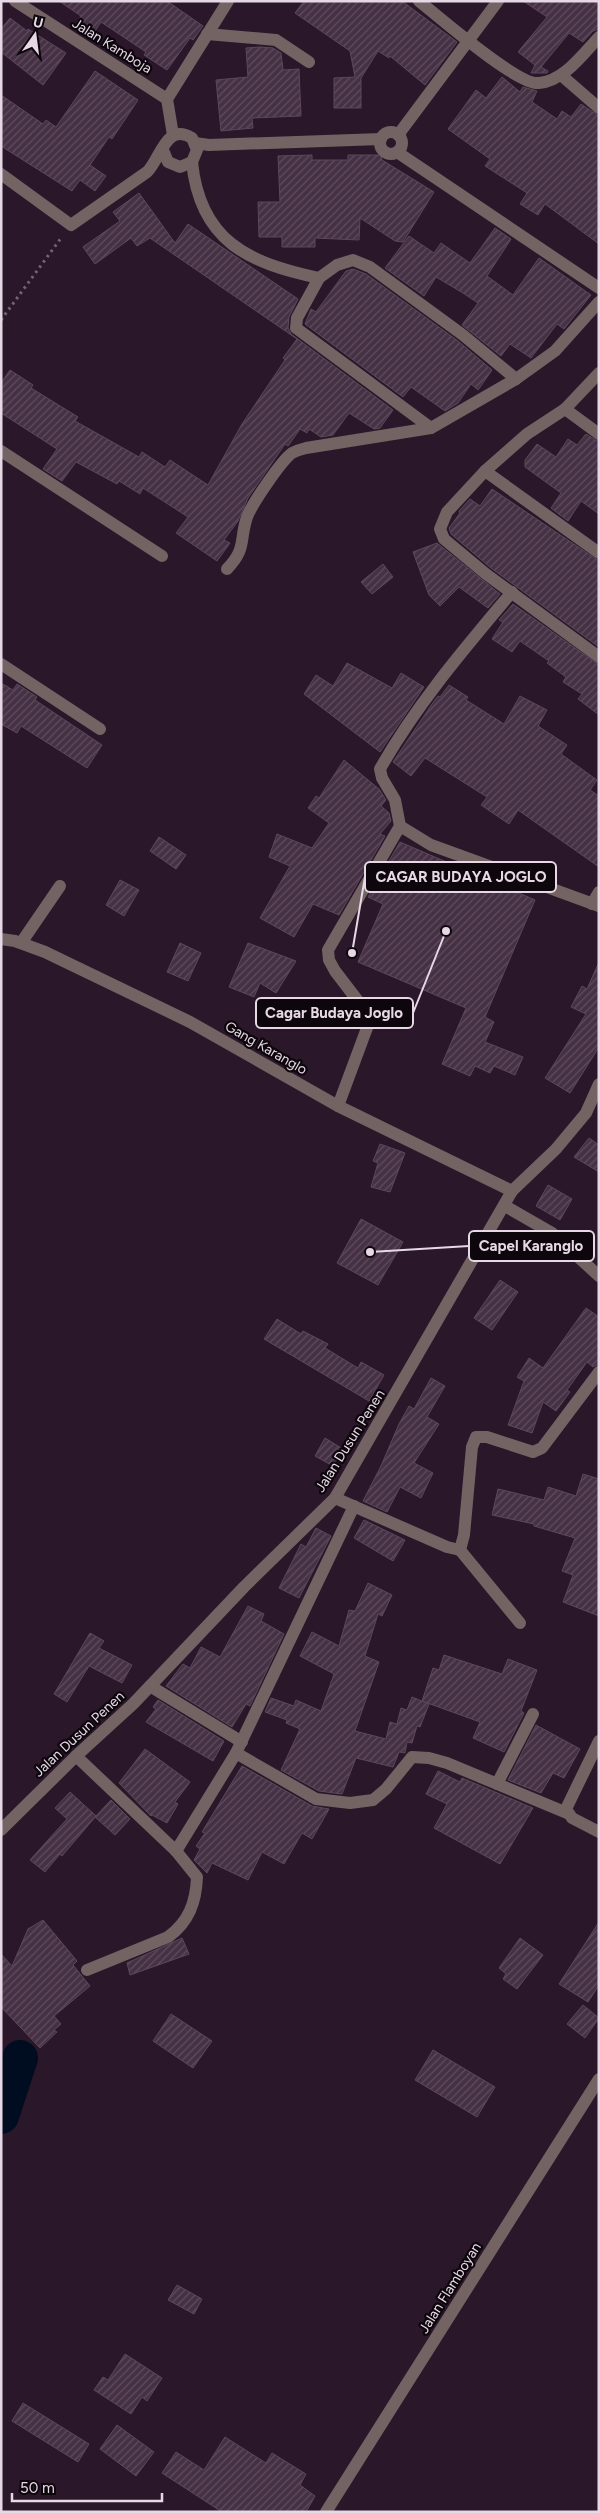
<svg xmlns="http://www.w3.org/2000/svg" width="600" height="2513" font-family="Figtree,sans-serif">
	<defs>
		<pattern id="building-hatch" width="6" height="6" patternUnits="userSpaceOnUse" patternTransform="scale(1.25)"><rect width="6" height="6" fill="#453044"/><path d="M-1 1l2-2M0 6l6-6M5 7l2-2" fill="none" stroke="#604d5f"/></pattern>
	</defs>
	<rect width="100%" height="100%" fill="#2a1729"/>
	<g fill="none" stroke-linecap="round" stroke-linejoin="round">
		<path stroke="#000d20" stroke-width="36" d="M1,2116L20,2058"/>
	</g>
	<g fill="url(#building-hatch)" stroke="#5e475c">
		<path d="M59,1H167L203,26L193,40L190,38L167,70L144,55L146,52L101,22L93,34L77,22L81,16Z"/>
		<path d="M304,1H402L457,42L425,85L390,56L389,58L378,51L361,78V108H334V78L355,77L350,51L295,13Z"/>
		<path d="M523,1H599V29L593,31L583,42L569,33L541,67L548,71L547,73H531L535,65L518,52L547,17Z"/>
		<path d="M10,18L27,31L28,29L66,53L43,85L1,52V29Z"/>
		<path d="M260,47L273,48L281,53L283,70L299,69L301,116L252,118L253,128L221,131L216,80L248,77L246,48Z"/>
		<path d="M95,71L138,100L112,139L109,137L90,165L106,176L95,191L80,180L72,191L1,146V95L43,124L46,120L56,127Z"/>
		<path d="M502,77L520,92L523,87L537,91L532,102L557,119L562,111L571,117L581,104L599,116V244L545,204L538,215L520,204L527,193L485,166L490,159L448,129L476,90L486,98Z"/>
		<path d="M312,155V160H348V155H381L382,160L434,192L403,242L395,241L360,218L359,240L315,238V247H282V237H259L258,202H280L278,156Z"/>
		<path d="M139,193L175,243L188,224L298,299L289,317L288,328L291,334L393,410L380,428L374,429L349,413L333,435L321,437L309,429L307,433L300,429L288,446L285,444L248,498L238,521L224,540L230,543L217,561L176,533L188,517L143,488L140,494L119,481L117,484L76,462L62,481L43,469L57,449L1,413V383L10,370L33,385L31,388L78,417L75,421L139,457L142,452L165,467L170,460L208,485L242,424L285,360L283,358L297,339L150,238L137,246L131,238L95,264L83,247L120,221L113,212Z"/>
		<path d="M495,228L511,239L487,276L513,295L539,258L591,295L564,329L557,324L531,358L510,344L501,356L462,325L478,303L463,293L436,277L424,296L385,268L409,236L434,253L441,243L470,263Z"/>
		<path d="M353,269L366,274L458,341L492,370L478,390L471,384L458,403L445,411L411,387L403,397L305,324L311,309L316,312L346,271Z"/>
		<path d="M586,434L599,442V514L581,501L568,521L551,508L561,493L525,467V460L537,444L556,457L568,439L577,445Z"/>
		<path d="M492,489L599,561V647L491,568L451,534L449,528L460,513L459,511L470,499L480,506Z"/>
		<path d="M437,543L500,594L488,608L459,587L440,606L429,595L413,552Z"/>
		<path d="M383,564L393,577L372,594L361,582Z"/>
		<path d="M513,604L599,665V715L578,699L582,694L563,682L566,677L547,663L549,661L520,641L512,652L492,639L503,622L499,620Z"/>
		<path d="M347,663L392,688L401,673L424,687L380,752L304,694L316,675L333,686Z"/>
		<path d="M1,683L13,690L17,684L37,697L35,700L102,745L87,768L21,726L17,733L1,724Z"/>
		<path d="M449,685L468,697L466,700L504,724L520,696L547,710L538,726L567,745L561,754L597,780L590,790L599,796V867L518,810L509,824L481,805L487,797L425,758L411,776L393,762L432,704L438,696L440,697Z"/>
		<path d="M344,760L379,789L386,800L381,806L389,813L391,821L380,834L385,836L339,915L313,904L294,937L260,918L290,866L269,857L277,834L312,848L329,823L308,808L316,796L319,798Z"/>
		<path d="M159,837L186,855L176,869L150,851Z"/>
		<path d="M400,842L535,900L485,1017L494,1022L485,1042L523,1057L515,1075L494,1066L490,1073L475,1066L470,1076L442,1064L466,1008L358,962L383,904L368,897Z"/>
		<path d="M120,880L139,890L124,916L106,905Z"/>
		<path d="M180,943L201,953L188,981L167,972Z"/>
		<path d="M248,943L296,961L276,993L260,983L254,997L229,987Z"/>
		<path d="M599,962V1047L570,1093L545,1078L586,1014L571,1007L582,986L587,989Z"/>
		<path d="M589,1138L599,1145V1172L574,1157Z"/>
		<path d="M380,1144L405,1153L390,1192L371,1187L378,1163L373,1161Z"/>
		<path d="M548,1185L572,1199L560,1220L536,1206Z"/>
		<path d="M361,1219L403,1242L378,1285L337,1263Z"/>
		<path d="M500,1280L518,1292L492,1330L474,1318Z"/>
		<path d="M586,1308L599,1317V1364L593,1367L587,1362L567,1390L570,1392L556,1411L543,1402L532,1433L508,1425L524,1381L517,1377L529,1358L543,1368Z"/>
		<path d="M277,1319L301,1334L303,1331L328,1344L325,1348L358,1368L361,1362L384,1375L369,1401L264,1339Z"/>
		<path d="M431,1378L445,1386L427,1417L439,1424L414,1463L433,1473L421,1498L400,1487L387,1512L363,1501L381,1466L399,1424L409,1406L414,1409Z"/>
		<path d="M325,1438L343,1449L333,1466L315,1456Z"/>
		<path d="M583,1474L599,1479V1616L563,1602L573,1575L562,1571L575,1538L534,1526V1524L492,1515L498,1489L544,1500L548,1487L576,1496Z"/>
		<path d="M364,1520L405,1540L393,1561L354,1538Z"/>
		<path d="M316,1528L331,1536L299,1598L279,1588L301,1544L306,1547Z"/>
		<path d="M368,1583L392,1595L382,1616L378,1614L365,1656L379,1662L355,1731L386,1739L390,1722L397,1724L401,1708L407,1710L412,1697L429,1704L420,1727L417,1726L412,1743L407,1742L405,1753L399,1752L393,1767L356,1758L342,1794L319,1791L281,1770L300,1729L286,1723L287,1720L265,1712L271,1698L294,1706L296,1700L321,1711L334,1674L300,1656L312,1632L339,1646L349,1610L355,1611Z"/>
		<path d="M248,1606L264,1614L261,1621L284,1634L250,1706L246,1704L232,1727L166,1686L183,1664L190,1668L201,1647L220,1657Z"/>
		<path d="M90,1633L104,1641L99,1648L132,1665L122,1683L89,1666L67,1702L54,1694Z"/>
		<path d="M444,1655L502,1674L508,1659L537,1670L521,1711L524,1713L504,1752L473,1738L480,1722L422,1701L433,1668L439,1670Z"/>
		<path d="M158,1700L224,1741L213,1761L146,1722L156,1709L153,1707Z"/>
		<path d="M536,1725L580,1749L564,1778L553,1773L541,1793L508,1780Z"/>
		<path d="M145,1749L190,1782L175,1802L178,1804L167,1823L152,1815L151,1816L119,1783Z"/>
		<path d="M242,1766L312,1806L329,1809L312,1839L302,1833L284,1864L262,1852L248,1880L212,1863L207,1873L194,1860L200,1849L196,1846L205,1833L202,1832Z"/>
		<path d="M438,1771L460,1782L462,1778L533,1808L500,1864L434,1828L447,1804L426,1794Z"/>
		<path d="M70,1792L96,1816L62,1856L60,1854L45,1872L30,1860L67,1819L55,1808Z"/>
		<path d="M111,1800L130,1819L115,1835L95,1817Z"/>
		<path d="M43,1920L77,1961L73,1965L90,1986L54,2016L61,2024L54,2030L57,2032L40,2048L1,2007V1954L12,1966L28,1929Z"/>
		<path d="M599,1922V1985L588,2002L559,1984Z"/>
		<path d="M182,1938L189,1954L130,1975L127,1963Z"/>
		<path d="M520,1938L543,1955L517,1989L503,1979L506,1974L499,1968Z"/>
		<path d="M583,2005L599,2018L585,2038L567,2024Z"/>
		<path d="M171,2014L212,2041L193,2068L153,2041Z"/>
		<path d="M433,2050L495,2087L477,2117L415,2080Z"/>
		<path d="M177,2285L202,2299L194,2314L168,2300Z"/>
		<path d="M125,2354L162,2378L147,2401L142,2397L131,2414L94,2390L103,2377L108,2380Z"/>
		<path d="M23,2403L89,2444L78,2462L12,2421Z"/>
		<path d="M117,2425L154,2452L136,2476L100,2449Z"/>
		<path d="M225,2437L266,2463L272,2453L306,2474L300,2485L315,2496L306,2512H222L162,2473L176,2452L204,2470Z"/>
	</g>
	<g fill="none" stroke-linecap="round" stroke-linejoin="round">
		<path stroke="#746473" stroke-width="3" stroke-dasharray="2.5 4" stroke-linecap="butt" d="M1,320L61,238"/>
		<g stroke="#736362" stroke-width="12">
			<path d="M15,1L167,99"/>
			<path d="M419,1C439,17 518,86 539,83C564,81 583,54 599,37"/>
			<path d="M207,34L276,40L309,62"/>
			<path d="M561,75L599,108"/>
			<circle cx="391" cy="143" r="11"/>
			<path d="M173,135L167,99L228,1"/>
			<path d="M398,135L498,1"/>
			<path d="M195,143L209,145L381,139"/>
			<path d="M397,152L599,288"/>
			<path d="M192,162C200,241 248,263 319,278L337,265L353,260L370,267L463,335L516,379"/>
			<path d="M1,174L71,225L147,172C161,158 166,122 192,138L197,150L192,162L180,167L168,162L163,150"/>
			<path d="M319,278L297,318L296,328L431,428"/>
			<path d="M599,373L565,409L527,434L485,471L447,512L440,529L444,539L486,574L599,657"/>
			<path d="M565,409L599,434"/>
			<path d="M1,451L162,556"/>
			<path d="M485,471L599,553"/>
			<path d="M227,569C247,548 239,541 247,517C252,504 281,461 292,453C296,451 302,449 306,448L431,428L516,379L555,351L599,302"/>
			<path d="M1,664L100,729"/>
			<path d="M400,826L431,845L599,906"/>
			<path d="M592,904L599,892"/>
			<path d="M1,939L15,941L45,952L190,1022L338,1106L512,1191"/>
			<path d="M21,943L60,886"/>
			<path d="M338,1106L367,1028L358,1001L335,971L329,960L328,950L400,826L395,800L382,778L380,769C416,705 465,648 512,592"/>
			<path d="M505,1206L552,1233L599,1276"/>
			<path d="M335,1498L447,1547L460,1550L464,1535L472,1447L476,1437H487L533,1452L542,1448L599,1372"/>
			<path d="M460,1550L520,1623"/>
			<path d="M150,1686L242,1742"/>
			<path d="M599,1741L566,1809L572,1818L599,1832"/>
			<path d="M236,1753L316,1799L350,1803L373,1800L386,1789L412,1757L429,1758L447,1763L567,1813"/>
			<path d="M76,1756L176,1851L197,1877C196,1902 189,1922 168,1937L87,1970"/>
			<path d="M497,1784L533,1714"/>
			<path d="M1,1830L76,1756L133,1704L244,1587L335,1498L512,1191L556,1149L586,1113L599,1084"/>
			<path d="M176,1851L236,1753L354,1506"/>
			<path d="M326,2512L599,2079"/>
		</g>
	</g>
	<g text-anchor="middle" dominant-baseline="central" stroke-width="4.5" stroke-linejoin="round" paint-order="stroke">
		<g font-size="14" fill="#e6d9e5" stroke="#0d060d">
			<text transform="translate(112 46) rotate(32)">Jalan Kamboja</text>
			<text transform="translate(266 1048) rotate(30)">Gang Karanglo</text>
			<text transform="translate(350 1441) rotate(-58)">Jalan Dusun Penen</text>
			<text transform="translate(79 1734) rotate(-43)">Jalan Dusun Penen</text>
			<text transform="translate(450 2288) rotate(-58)">Jalan Flamboyan</text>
		</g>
	</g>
	<path fill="none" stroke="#e6d9e5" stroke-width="2" d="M352 953L365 877M446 931L413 1013M370 1252L469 1246"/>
	<g fill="#e6d9e5" stroke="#0d060d" stroke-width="2">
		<circle cx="352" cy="953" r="5"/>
		<circle cx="446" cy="931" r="5"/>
		<circle cx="370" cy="1252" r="5"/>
	</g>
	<g fill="#0d060d" stroke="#e6d9e5" stroke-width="2">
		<rect x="365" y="862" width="191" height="30" rx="5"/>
		<rect x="256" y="998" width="157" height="30" rx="5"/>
		<rect x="469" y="1231" width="125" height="30" rx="5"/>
	</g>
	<g font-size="15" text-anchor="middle" font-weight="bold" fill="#e6d9e5">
		<text x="461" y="882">CAGAR BUDAYA JOGLO</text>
		<text x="334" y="1018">Cagar Budaya Joglo</text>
		<text x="531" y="1251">Capel Karanglo</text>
	</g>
	<rect width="600" height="2513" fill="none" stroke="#e6d9e5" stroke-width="5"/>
	<g transform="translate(35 35) rotate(14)" stroke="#0d060d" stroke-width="4" paint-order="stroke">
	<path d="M0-4L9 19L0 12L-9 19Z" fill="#e6d9e5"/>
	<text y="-8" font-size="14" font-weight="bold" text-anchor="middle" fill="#e6d9e5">U</text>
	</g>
	<path d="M12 2493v8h150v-8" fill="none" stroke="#e6d9e5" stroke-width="2.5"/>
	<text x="20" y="2493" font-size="15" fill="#e6d9e5" stroke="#0d060d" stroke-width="4" paint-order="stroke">50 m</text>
</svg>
